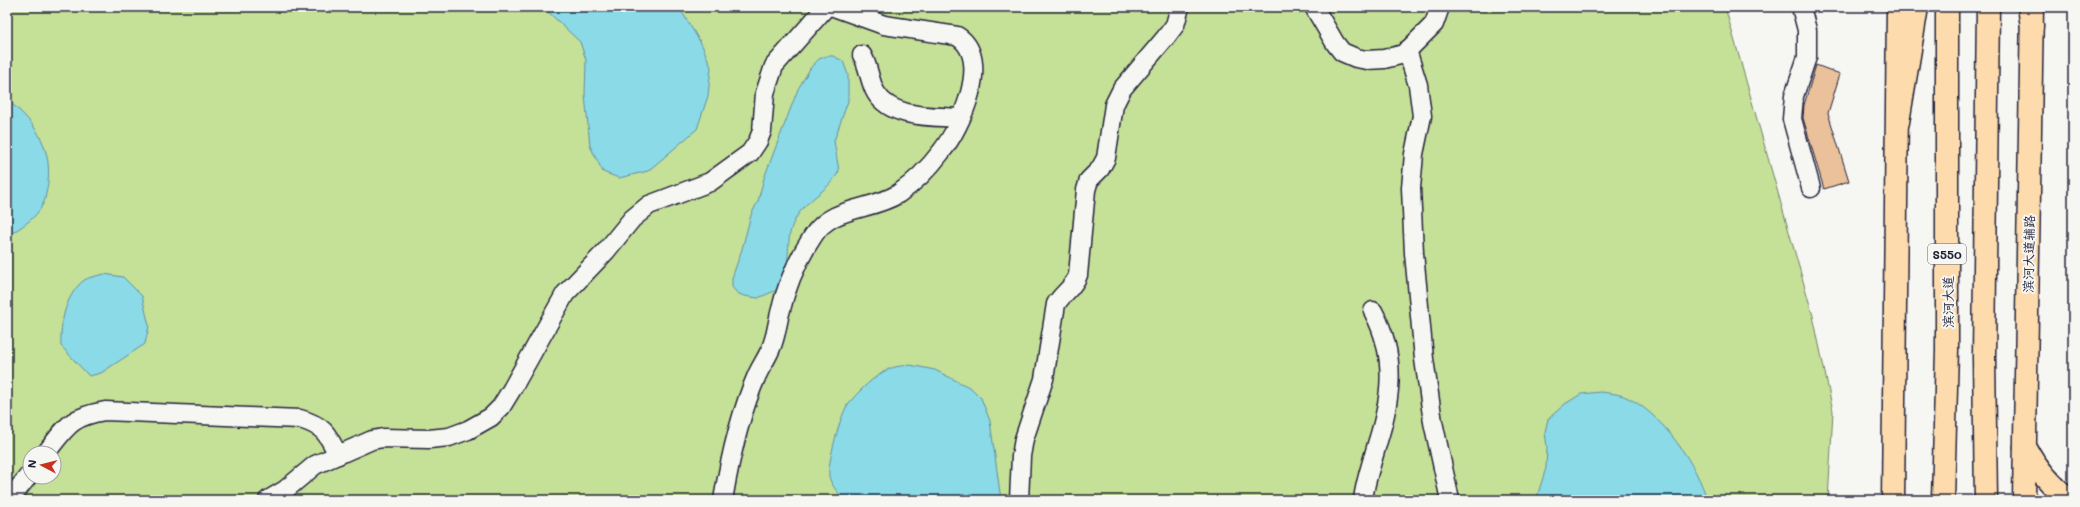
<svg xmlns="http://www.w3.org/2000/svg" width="2080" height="507" font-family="Mali,'LXGW WenKai TC',sans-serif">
<rect width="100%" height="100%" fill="#f6f6f2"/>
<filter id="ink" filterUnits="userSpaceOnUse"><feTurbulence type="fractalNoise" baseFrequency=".025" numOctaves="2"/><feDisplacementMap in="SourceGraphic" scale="8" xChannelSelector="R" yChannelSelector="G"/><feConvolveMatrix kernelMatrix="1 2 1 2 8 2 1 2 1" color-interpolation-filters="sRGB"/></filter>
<g filter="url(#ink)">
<!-- green -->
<path fill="#c5e097" stroke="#748169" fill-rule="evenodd" d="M7,7h1718l88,309 20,95 -5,89h-1821zM30,453h24v24h-24z"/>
<!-- water -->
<g fill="#8bdae7" stroke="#6190a2">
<polygon points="543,7 679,7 702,45 711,67 708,96 697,129 648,171 619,178 603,172 590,146 585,95 586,60 580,42"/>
<path d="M827,56h6l10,5 5,14v26l-14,40 5,30c-9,19 -31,27 -42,45 -12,20 -6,32 -11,51 -1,8 -6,15 -9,23l-19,8 -14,-2 -7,-3 -5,-6v-9l10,-29 9,-34 7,-14 6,-23 34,-89 13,-22 8,-8z"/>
<path d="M7,100c30,23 47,50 40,89 -1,5 -2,11 -4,15 -7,15 -23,24 -36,32z"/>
<path d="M104,274l19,3 19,19 7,30 -4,18 -44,29 -12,3 -28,-30c-1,-22 4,-50 22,-65 5,-4 14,-5 21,-7z"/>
<path d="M910,365l25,5 36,18 10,10 9,23 11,79h-153c-8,-4 -17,-14 -19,-24 -2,-11 12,-65 20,-73 9,-11 27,-29 40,-34 6,-3 14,-3 21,-4z"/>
<path d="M1600,392c10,1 22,2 30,7 32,16 68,67 77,101h-171l10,-32 1,-21 -2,-15 3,-13 17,-15 16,-10z"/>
</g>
<!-- building -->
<polygon fill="#eac19a" stroke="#22223b" points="1816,65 1840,74 1828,113 1849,181 1824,189 1803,118 1804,105"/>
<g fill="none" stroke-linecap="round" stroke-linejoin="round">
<defs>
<g id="minor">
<polyline points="1314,7 1335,43 1342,52 1356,58 1367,60 1384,59 1404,54 1434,24 1440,7"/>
<polyline points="1801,7 1807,30 1807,57 1794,96 1792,119 1811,188"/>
<polyline points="1407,50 1418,85 1422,116 1414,154 1411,188 1414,253 1424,359 1433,422 1450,500"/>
<path d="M862,55c7,11 7,26 14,38 16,26 57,23 84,25"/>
<path d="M46,453c21,-27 24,-36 59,-42l195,8c24,7 27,14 38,36"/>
<polyline points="9,500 30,474"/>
<polyline points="268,500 285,490 315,465 372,440 383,438 429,439 449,437 468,430 491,417 501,407 512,389 565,294 606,251 632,219 649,205 710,182 750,153 758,141 762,131 765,93 774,66 826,7"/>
<path d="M723,500c7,-42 17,-86 34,-125 4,-9 10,-17 14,-27 5,-11 6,-23 9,-35 6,-26 18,-54 33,-77 18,-30 58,-25 85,-42 16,-11 31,-26 43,-42 20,-25 52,-94 16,-116l-73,-11 -50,-18"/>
<path d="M1019,500l2,-44 3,-17 20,-60 12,-75c7,-11 18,-17 22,-29l8,-85 3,-10 11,-11 6,-11 8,-53 8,-16 44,-52 9,-12 5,-18"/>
<path d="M1363,500c2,-19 9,-37 14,-56 15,-47 20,-88 -4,-133"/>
</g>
<g id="major">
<path d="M2025,447c12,22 25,38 45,53"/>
<polyline points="1893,500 1898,7"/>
<polyline points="2024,500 2032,7"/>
</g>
<g id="highway">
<polyline points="2029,7 2032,26"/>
<polyline points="1898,122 1917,7"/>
<polyline points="1943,500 1947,350 1947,7"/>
<polyline points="1986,500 1984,358 1988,7"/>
</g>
</defs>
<!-- minor casing -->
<use href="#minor" stroke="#22223b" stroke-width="21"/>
<!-- major casing -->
<use href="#major" stroke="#22223b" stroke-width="25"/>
<!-- highway casing -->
<use href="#highway" stroke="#22223b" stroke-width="25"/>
<!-- minor -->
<use href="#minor" stroke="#f6f6f2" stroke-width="18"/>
<!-- major -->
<use href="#major" stroke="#fedbac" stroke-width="22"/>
<!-- highway -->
<use href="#highway" stroke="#fedbac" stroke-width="22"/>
</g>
</g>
<g text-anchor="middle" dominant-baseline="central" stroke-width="4" stroke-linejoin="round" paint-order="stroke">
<!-- shield labels -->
<rect fill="#f6f6f2" stroke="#626272" stroke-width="1" x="1928" y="244" width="38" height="20" rx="3"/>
<g font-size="12" font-weight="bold" fill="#22223b">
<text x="1947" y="254">S550</text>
</g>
<!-- street labels -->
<g font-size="13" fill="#22223b" stroke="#f6f6f2">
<text transform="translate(2028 254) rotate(-89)">滨河大道辅路</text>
<text transform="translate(1947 302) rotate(-90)">滨河大道</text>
</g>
</g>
<!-- margin -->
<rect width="2080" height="507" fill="none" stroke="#f6f6f2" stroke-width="24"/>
<rect x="12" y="12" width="2056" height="483" fill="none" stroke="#22223b" stroke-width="1.5" filter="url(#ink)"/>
<!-- north arrow -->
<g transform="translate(42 465) rotate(277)"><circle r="19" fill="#f6f6f2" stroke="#a1a1a9"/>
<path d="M0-3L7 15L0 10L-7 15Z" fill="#c8321e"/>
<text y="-6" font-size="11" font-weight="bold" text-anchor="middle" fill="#22223b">N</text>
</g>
</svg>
